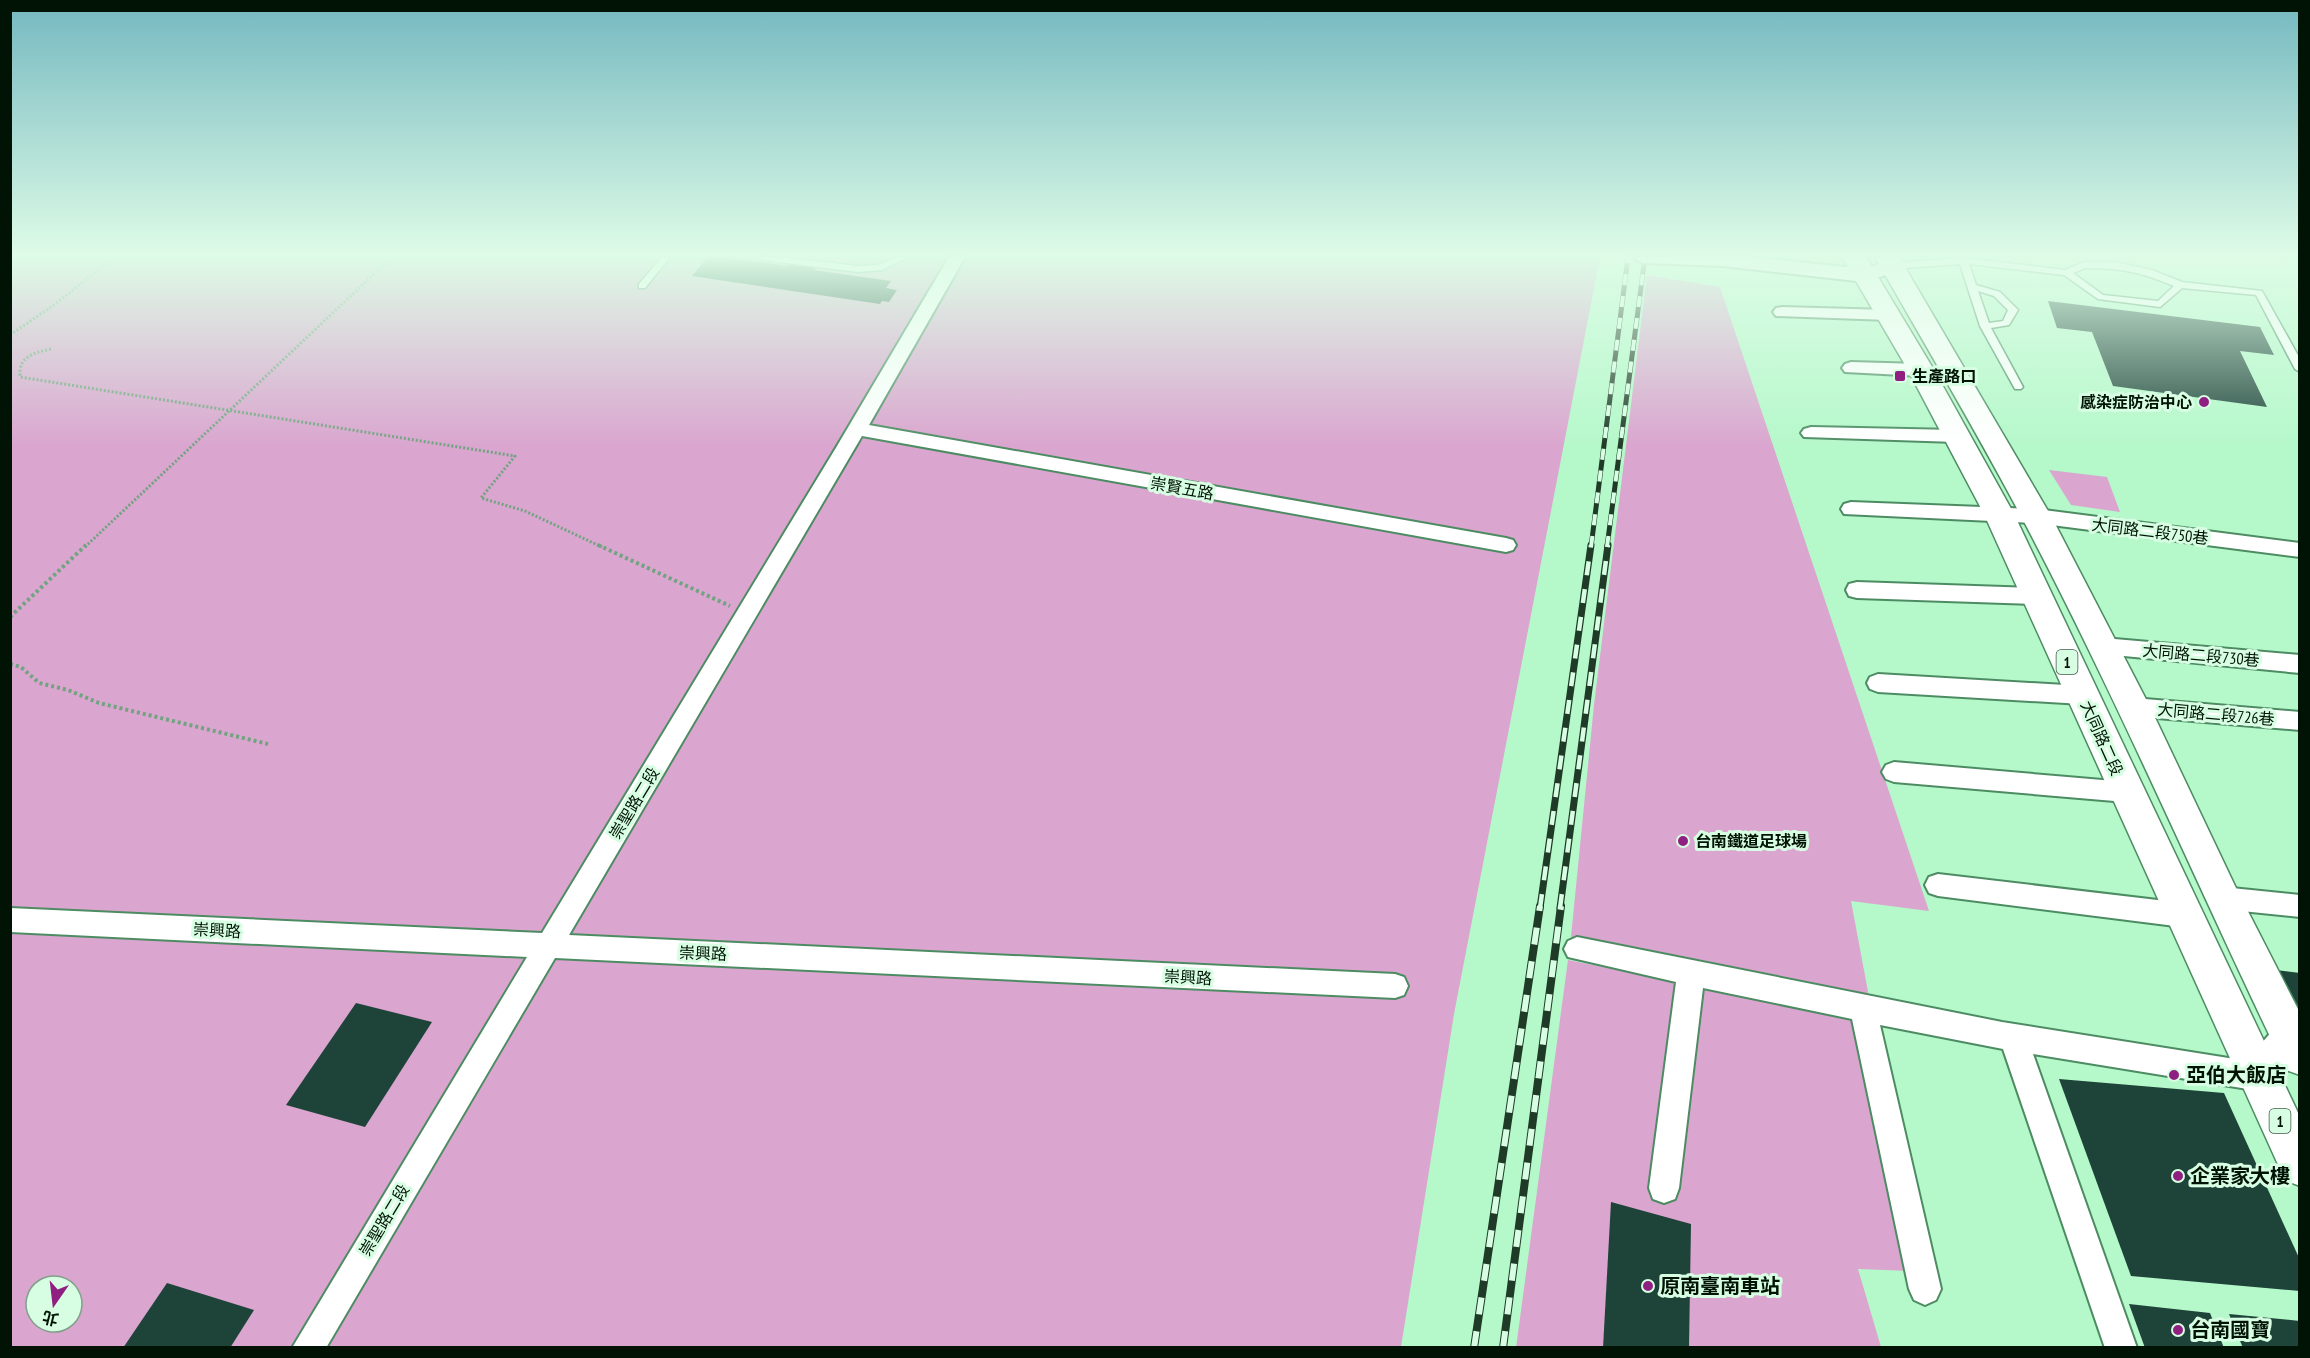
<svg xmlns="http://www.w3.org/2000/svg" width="2310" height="1358" font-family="'PT Sans Narrow','Noto Sans TC',sans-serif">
<rect width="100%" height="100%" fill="#b5f8ca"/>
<!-- green -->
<g fill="#daa5cf" fill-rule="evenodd">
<path d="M10,257h1590l-146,757 -53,333h-1390zM36,1286h36v36h-36z"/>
<polygon points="1647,275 1720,287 1929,911 1851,901 1869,997 1788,984 1571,937 1594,705"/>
<polygon points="2049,470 2107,477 2120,512 2071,505"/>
<polygon points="1568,960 1855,1017 1911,1271 1858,1269 1881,1347 1516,1348"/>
</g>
<!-- building -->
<g fill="#1e443a">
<polygon points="708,257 726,257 787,266 790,262 816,266 814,270 891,281 886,288 897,290 889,302 882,301 880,304 692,276"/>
<polygon points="2048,301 2260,327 2274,355 2240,351 2267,407 2113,386 2092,332 2057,328"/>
<polygon points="2268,969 2300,973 2300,1026"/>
<polygon points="356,1003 432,1022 365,1127 286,1105"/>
<polygon points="2059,1079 2224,1093 2300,1260 2300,1291 2131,1276"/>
<polygon points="1611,1202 1691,1224 1689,1348 1603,1348"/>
<polygon points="167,1283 254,1310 230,1348 123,1348"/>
<polygon points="2129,1304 2210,1313 2224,1348 2145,1348"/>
<polygon points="2229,1314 2300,1321 2300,1348 2243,1348"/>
</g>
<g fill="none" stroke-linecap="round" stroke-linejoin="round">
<defs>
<g id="service">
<polygon points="662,257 670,257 645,288 639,288 639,284"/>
<polygon points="758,257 780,257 858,266 877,265 897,257 908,257 882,270 858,272 762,260"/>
<path d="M1963,258l102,12 19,-8h31l37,8 30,12 80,9 38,68v13l-5,-3 -39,-74 -74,-7 -22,19 -62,-8 -34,-24 -95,-11 7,21 24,7 18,18 -9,15 -18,3 32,59 -2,2h-6l-35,-63 -20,-62 -68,5 -4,-3 4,-3zM2085,268c36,0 56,4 89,18l-16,15 -55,-6 -30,-22zM1978,291l16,5 14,14 -5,11 -14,2z"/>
</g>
<g id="minor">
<polygon points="949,257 965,257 869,425 1506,538 1513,540 1516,545 1513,550 1506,552 862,436 569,935 1395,974 1404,977 1408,986 1404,995 1395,998 555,958 326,1348 292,1348 527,957 10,932 10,908 542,933 837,446"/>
<polygon points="1782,307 1889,310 1895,311 1898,315 1895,319 1889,320 1776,316 1773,312 1776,308"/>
<polygon points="1851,362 1921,364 1927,366 1930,370 1927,374 1921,376 1845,372 1842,368 1845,364"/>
<polygon points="1811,427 1956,430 1963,432 1966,436 1963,440 1956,442 1804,437 1801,433 1804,429"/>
<polygon points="1851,502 2036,509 2300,543 2300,557 2036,523 1844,514 1841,509 1844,504"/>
<polygon points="1857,582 2037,588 2045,590 2048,596 2045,602 2037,604 1857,598 1849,596 1846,590 1849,584"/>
<polygon points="2103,638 2300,655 2300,673 2103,654 2095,652 2092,646 2095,640"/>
<polygon points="1878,674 2082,686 2090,689 2093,695 2090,701 2082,704 1878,692 1870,689 1867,683 1870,677"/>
<polygon points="2133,698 2300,712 2300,730 2133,716 2125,713 2122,707 2125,701"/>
<polygon points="1894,762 2126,782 2135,785 2138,792 2135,799 2126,802 1894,782 1886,779 1882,772 1886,765"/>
<polygon points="1938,874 2183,903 2192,907 2196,915 2192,923 2183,927 1938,896 1929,893 1925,885 1929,877"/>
<polygon points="2222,887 2300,895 2300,917 2222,909 2213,906 2209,898 2213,890"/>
<polygon points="1577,937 2002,1022 2260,1063 2270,1067 2274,1077 2270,1087 2260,1091 2033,1054 2137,1348 2105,1348 2003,1049 1880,1025 1941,1289 1936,1300 1925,1305 1914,1300 1909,1289 1852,1019 1703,988 1679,1188 1675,1199 1664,1203 1653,1199 1649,1188 1676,982 1568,957 1564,949 1568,941"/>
</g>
<g id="tertiary">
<polygon points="1635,257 1749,257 1864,269 1892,260 1899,262 1903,266 1899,270 1866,282 1722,266 1645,263 1638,261"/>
<path d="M2290,1019l10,2v34l-27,34 -13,5 -13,-5 -5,-12c9,-21 27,-49 48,-58z"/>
</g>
<g id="primary">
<polygon points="1842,257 1866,257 1934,370 2014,514 2300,1117 2300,1186 2285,1180 1984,514 1908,370"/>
<path d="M1875,257h24l152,259 99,191 85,179 65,127v62l-14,-5c-89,-184 -169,-373 -265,-554 -46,-87 -97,-173 -146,-259z"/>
</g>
</defs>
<!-- service casing -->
<use href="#service" stroke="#4d8c63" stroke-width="3"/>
<!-- minor casing -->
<use href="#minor" stroke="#4d8c63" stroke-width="4"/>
<!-- tertiary casing -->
<use href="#tertiary" stroke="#4d8c63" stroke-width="4"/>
<!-- primary casing -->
<use href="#primary" stroke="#4d8c63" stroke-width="3"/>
<!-- path-far1 -->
<g stroke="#72a381" stroke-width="3" stroke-dasharray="2 2" stroke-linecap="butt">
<polyline points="10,335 54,305 114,257"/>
<path d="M51,349c-17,4 -33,7 -31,28l495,79 -34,42 44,13 77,36"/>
<polyline points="85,547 392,257"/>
</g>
<!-- path -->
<g stroke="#72a381" stroke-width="4" stroke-dasharray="3 3" stroke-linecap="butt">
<polyline points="598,545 730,606"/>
<polyline points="10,617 86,545"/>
<polyline points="10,664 21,667 39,683 68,690 99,703 268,744"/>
</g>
<!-- service -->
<use href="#service" fill="#fff" fill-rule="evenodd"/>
<!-- minor -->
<use href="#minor" fill="#fff" fill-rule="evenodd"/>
<!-- tertiary -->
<use href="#tertiary" fill="#fff" fill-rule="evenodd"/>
<!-- primary -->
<use href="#primary" fill="#fff" fill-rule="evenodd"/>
<defs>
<g id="rail-far2">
<polyline points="1591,547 1628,257"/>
<polyline points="1607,547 1645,257"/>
</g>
<g id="rail-far1">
<polyline points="1540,908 1591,545"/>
<polyline points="1560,908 1608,545"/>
</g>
<g id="rail">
<polyline points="1474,1348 1540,906"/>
<polyline points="1503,1348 1561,906"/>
</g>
</defs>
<!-- rail-far2 casing -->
<use href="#rail-far2" stroke="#1f3a27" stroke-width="5"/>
<!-- rail-far1 casing -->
<use href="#rail-far1" stroke="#1f3a27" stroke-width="7"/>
<!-- rail casing -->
<use href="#rail" stroke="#1f3a27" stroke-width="8"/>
<!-- rail-far2 -->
<use href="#rail-far2" stroke="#d7fee2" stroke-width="4" stroke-dasharray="11" stroke-linecap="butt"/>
<!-- rail-far1 -->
<use href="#rail-far1" stroke="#d7fee2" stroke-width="4.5" stroke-dasharray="14" stroke-linecap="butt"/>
<!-- rail -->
<use href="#rail" stroke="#d7fee2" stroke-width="6" stroke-dasharray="17" stroke-linecap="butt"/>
</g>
<!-- sky -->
<linearGradient id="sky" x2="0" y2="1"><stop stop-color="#74b8c0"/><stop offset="0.57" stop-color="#defce7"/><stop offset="1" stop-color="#defce7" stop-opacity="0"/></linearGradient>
<rect width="2310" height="447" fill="url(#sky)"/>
<!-- markers -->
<g fill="#8f1f81" stroke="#d7fee2" stroke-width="2">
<rect x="1894" y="370" width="12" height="12" rx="3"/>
<circle cx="2204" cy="402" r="6"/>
<circle cx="1683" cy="841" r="6"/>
<circle cx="2174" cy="1075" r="6"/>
<circle cx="2178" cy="1176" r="6"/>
<circle cx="1648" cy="1286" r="6"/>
<circle cx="2178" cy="1330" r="6"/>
</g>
<g text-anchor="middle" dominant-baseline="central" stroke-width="6" stroke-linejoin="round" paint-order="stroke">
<!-- shield labels -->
<g fill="#d7fee2" stroke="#405a47" stroke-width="1.5">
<rect x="2056.5" y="650" width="21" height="24" rx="4.5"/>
<rect x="2269.5" y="1109" width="21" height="24" rx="4.5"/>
</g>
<g font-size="15" font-weight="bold" fill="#001305">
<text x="2067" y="662">1</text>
<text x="2280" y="1121">1</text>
</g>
<!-- poi labels -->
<g font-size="16" font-weight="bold" fill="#001305" stroke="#d7fee2" text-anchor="start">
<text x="1912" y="376">生產路口</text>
<text x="2192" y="402" text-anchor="end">感染症防治中心</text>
<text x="1695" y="841">台南鐵道足球場</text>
</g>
<!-- street labels -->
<g font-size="16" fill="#001305" stroke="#d7fee2">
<text transform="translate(1182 488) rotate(10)">崇賢五路</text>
<text transform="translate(2150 531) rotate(7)">大同路二段750巷</text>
<text transform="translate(2201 655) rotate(5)">大同路二段730巷</text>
<text transform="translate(2216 714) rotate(5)">大同路二段726巷</text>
<text transform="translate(2102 738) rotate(66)">大同路二段</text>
<text transform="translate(634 803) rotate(-59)">崇聖路二段</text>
<text transform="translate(217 930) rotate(3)">崇興路</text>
<text transform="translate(703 953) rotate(2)">崇興路</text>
<text transform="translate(1188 977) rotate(3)">崇興路</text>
<text transform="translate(384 1220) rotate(-59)">崇聖路二段</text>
</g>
<!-- near-poi labels -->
<g font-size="20" font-weight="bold" fill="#001305" stroke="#d7fee2" text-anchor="start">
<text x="2186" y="1075">亞伯大飯店</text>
<text x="2190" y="1176">企業家大樓</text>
<text x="1660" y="1286">原南臺南車站</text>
<text x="2190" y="1330">台南國寶</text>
</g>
</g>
<!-- border -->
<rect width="2310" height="1358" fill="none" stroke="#001305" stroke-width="24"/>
<!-- north arrow -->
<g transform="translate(54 1304) rotate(194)"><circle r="28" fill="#d7fee2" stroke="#81a08a" stroke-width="1.5"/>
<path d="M0-4.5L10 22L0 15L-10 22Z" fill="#8f1f81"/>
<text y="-9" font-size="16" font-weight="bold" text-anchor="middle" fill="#001305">北</text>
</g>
</svg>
